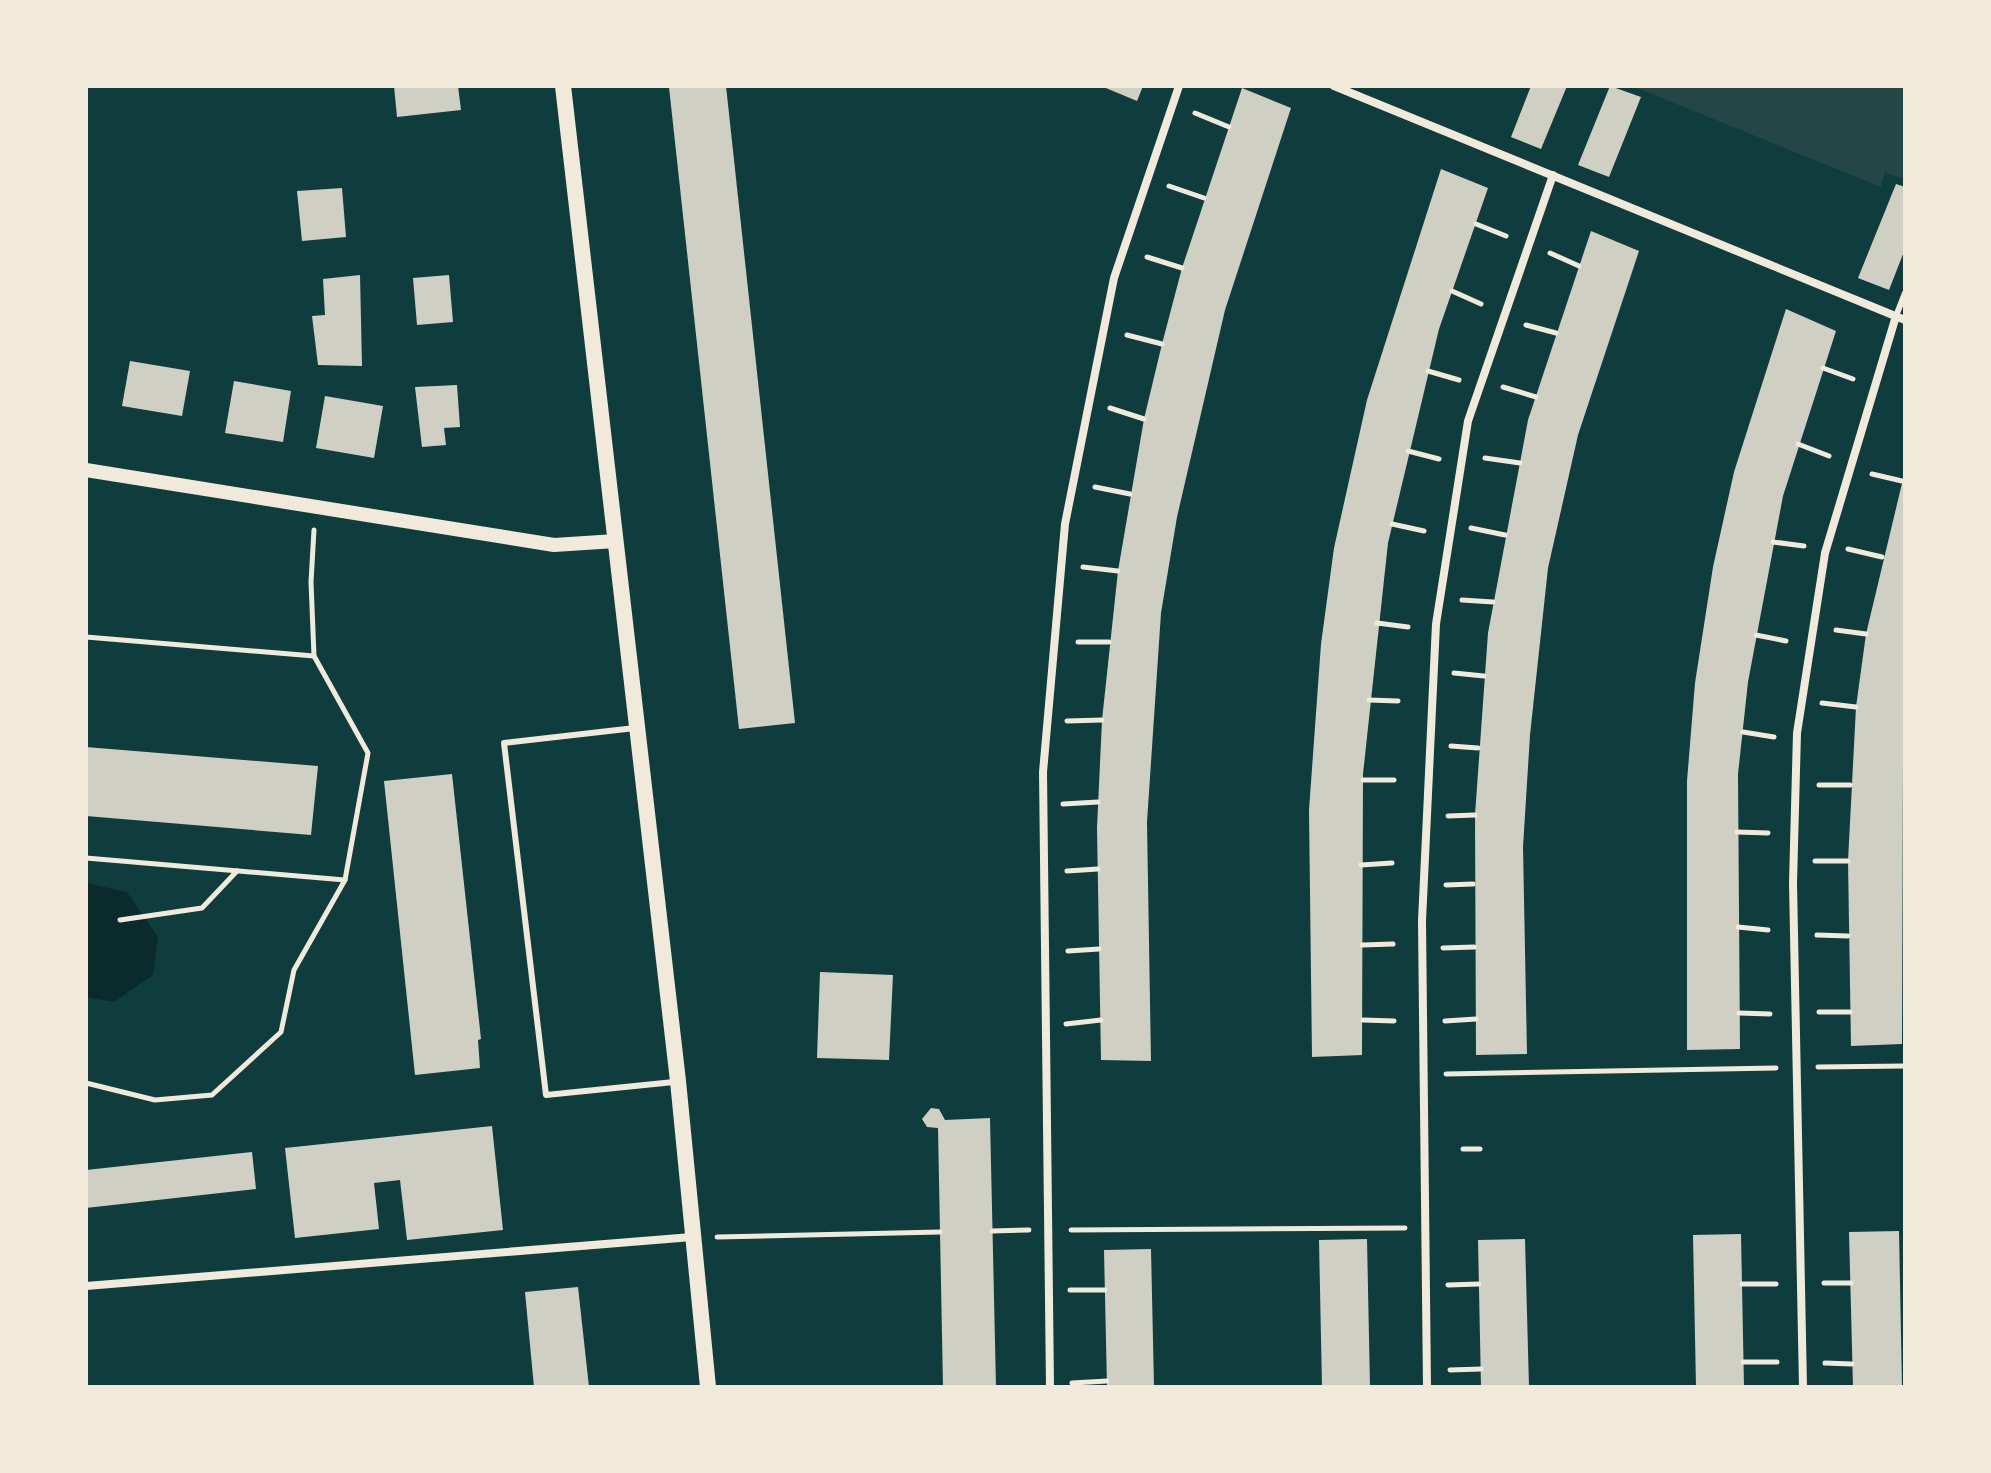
<svg xmlns="http://www.w3.org/2000/svg" width="1991" height="1473" font-family="Inter,sans-serif">
<rect width="100%" height="100%" fill="#0f3d3e"/>
<!-- green -->
<polygon fill="#244646" points="1632,86 1905,86 1905,180 1885,172 1881,187"/>
<!-- water -->
<polygon fill="#0a2a2b" points="86,883 127,892 158,937 153,975 114,1002 86,997"/>
<!-- building -->
<g fill="#cfcfc3">
<polygon points="394,86 458,86 461,110 397,117"/>
<polygon points="726,86 795,723 739,729 669,87"/>
<polygon points="1101,86 1143,86 1137,101"/>
<polygon points="1531,86 1567,86 1541,149 1511,137"/>
<polygon points="1610,86 1641,97 1609,177 1578,165"/>
<polygon points="1242,88 1291,108 1225,310 1177,517 1161,613 1147,822 1151,1061 1101,1060 1097,828 1102,720 1118,571 1144,419 1162,344 1182,268"/>
<polygon points="1441,169 1488,188 1439,329 1388,543 1363,774 1362,1055 1312,1057 1309,810 1321,644 1334,548 1367,400"/>
<polygon points="1896,184 1905,187 1905,249 1889,290 1858,278"/>
<polygon points="342,188 346,237 302,241 297,191"/>
<polygon points="1591,231 1639,251 1578,435 1548,568 1530,735 1523,847 1527,1054 1476,1055 1475,815 1488,633 1528,420"/>
<polygon points="360,275 362,366 318,365 312,316 325,315 323,279"/>
<polygon points="449,275 453,322 417,325 413,278"/>
<polygon points="1786,309 1836,331 1783,496 1748,682 1738,774 1740,1049 1687,1050 1687,781 1695,683 1713,567 1734,472"/>
<polygon points="130,361 190,371 182,416 122,406"/>
<polygon points="234,381 291,391 283,442 225,433"/>
<polygon points="457,385 460,427 444,428 446,445 422,447 415,387"/>
<polygon points="325,396 383,406 374,458 316,448"/>
<polygon points="1904,475 1902,1044 1851,1046 1848,861 1856,707 1866,634"/>
<polygon points="86,747 318,766 311,835 86,816"/>
<polygon points="452,774 481,1039 478,1040 480,1068 415,1075 384,781"/>
<polygon points="820,972 893,975 889,1060 817,1058"/>
<polygon points="931,1108 939,1109 945,1120 990,1118 996,1387 943,1387 938,1128 927,1127 922,1119"/>
<polygon points="492,1126 503,1230 407,1240 400,1180 374,1183 379,1229 295,1238 285,1148"/>
<polygon points="252,1152 256,1189 86,1208 86,1170"/>
<polygon points="1899,1231 1902,1387 1853,1387 1849,1232"/>
<polygon points="1741,1234 1744,1387 1696,1387 1693,1235"/>
<polygon points="1367,1239 1370,1387 1322,1387 1319,1240"/>
<polygon points="1525,1239 1529,1387 1481,1387 1478,1240"/>
<polygon points="1151,1249 1154,1387 1107,1387 1104,1250"/>
<polygon points="578,1287 589,1387 534,1387 525,1292"/>
</g>
<g fill="none" stroke-linecap="round" stroke-linejoin="round">
<!-- path -->
<g stroke="#f1e9da" stroke-width="5">
<polyline points="1195,113 1229,127"/>
<polyline points="1169,186 1204,198"/>
<polyline points="1476,224 1506,236"/>
<polyline points="1550,253 1579,266"/>
<polyline points="1147,257 1182,268"/>
<polyline points="1452,291 1481,304"/>
<polyline points="1526,325 1556,333"/>
<polyline points="1127,335 1162,344"/>
<polyline points="1823,368 1853,379"/>
<polyline points="1428,371 1459,380"/>
<polyline points="1503,387 1536,397"/>
<polyline points="1110,408 1144,419"/>
<polyline points="1798,444 1829,456"/>
<polyline points="1408,451 1439,459"/>
<polyline points="1485,458 1520,463"/>
<polyline points="1872,474 1902,481"/>
<polyline points="1095,487 1130,494"/>
<polyline points="1392,524 1424,531"/>
<polyline points="1471,528 1505,535"/>
<polyline points="1773,542 1804,546"/>
<polyline points="1848,549 1882,557"/>
<polyline points="1083,567 1118,571"/>
<polyline points="1462,600 1493,602"/>
<polyline points="1377,623 1408,627"/>
<polyline points="1836,630 1866,634"/>
<polyline points="1756,635 1786,641"/>
<polyline points="86,637 314,656"/>
<polyline points="1078,642 1109,642"/>
<polyline points="1454,673 1484,676"/>
<polyline points="1369,700 1398,701"/>
<polyline points="1822,703 1856,707"/>
<polyline points="1067,721 1102,720"/>
<polyline points="1743,732 1774,737"/>
<polyline points="1451,746 1478,748"/>
<polyline points="1363,780 1394,780"/>
<polyline points="1819,785 1850,785"/>
<polyline points="1063,804 1098,802"/>
<polyline points="1448,816 1475,815"/>
<polyline points="1737,832 1768,833"/>
<polyline points="86,858 345,880 368,753 314,656 311,582 314,530"/>
<polyline points="1815,861 1848,861"/>
<polyline points="1361,865 1392,863"/>
<polyline points="1067,871 1098,869"/>
<polyline points="1446,885 1473,884"/>
<polyline points="120,920 202,908 237,871"/>
<polyline points="1738,927 1768,930"/>
<polyline points="1817,935 1848,936"/>
<polyline points="1362,945 1393,944"/>
<polyline points="1443,948 1474,947"/>
<polyline points="1068,951 1099,949"/>
<polyline points="1819,1012 1850,1012"/>
<polyline points="1739,1013 1770,1014"/>
<polyline points="1363,1020 1394,1021"/>
<polyline points="1445,1021 1476,1019"/>
<polyline points="1066,1024 1101,1020"/>
<polyline points="1818,1067 1905,1066"/>
<polyline points="1446,1074 1776,1068"/>
<polyline points="86,1083 155,1100 212,1095 281,1032 294,970 345,880"/>
<polyline points="1463,1149 1480,1149"/>
<polyline points="1071,1230 1405,1228"/>
<polyline points="992,1231 1029,1230"/>
<polyline points="717,1237 940,1232"/>
<polyline points="1824,1283 1851,1283"/>
<polyline points="1742,1284 1776,1284"/>
<polyline points="1448,1285 1479,1284"/>
<polyline points="1070,1290 1105,1290"/>
<polyline points="1743,1362 1777,1362"/>
<polyline points="1825,1363 1852,1364"/>
<polyline points="1450,1370 1481,1369"/>
<polyline points="1072,1383 1107,1381"/>
</g>
<!-- service -->
<g stroke="#f1e9da" stroke-width="6">
<polyline points="1896,316 1905,293"/>
<polyline points="635,728 504,743 546,1095 674,1082"/>
</g>
<!-- minor -->
<g stroke="#f1e9da" stroke-width="8">
<polyline points="1334,86 1905,320"/>
<polyline points="86,1286 692,1237"/>
<polyline points="1050,1387 1043,772 1065,524 1114,278 1179,86"/>
<polyline points="1427,1387 1422,921 1436,624 1468,421 1553,175"/>
<polyline points="1803,1387 1793,883 1797,733 1825,553 1896,316"/>
</g>
<!-- tertiary -->
<polyline stroke="#f1e9da" stroke-width="14" points="86,470 554,545 616,541"/>
<!-- secondary -->
<polyline stroke="#f1e9da" stroke-width="16" points="563,86 678,1081 708,1387"/>
</g>
<!-- border -->
<rect width="1991" height="1473" fill="none" stroke="#f1e9da" stroke-width="176"/>
</svg>
